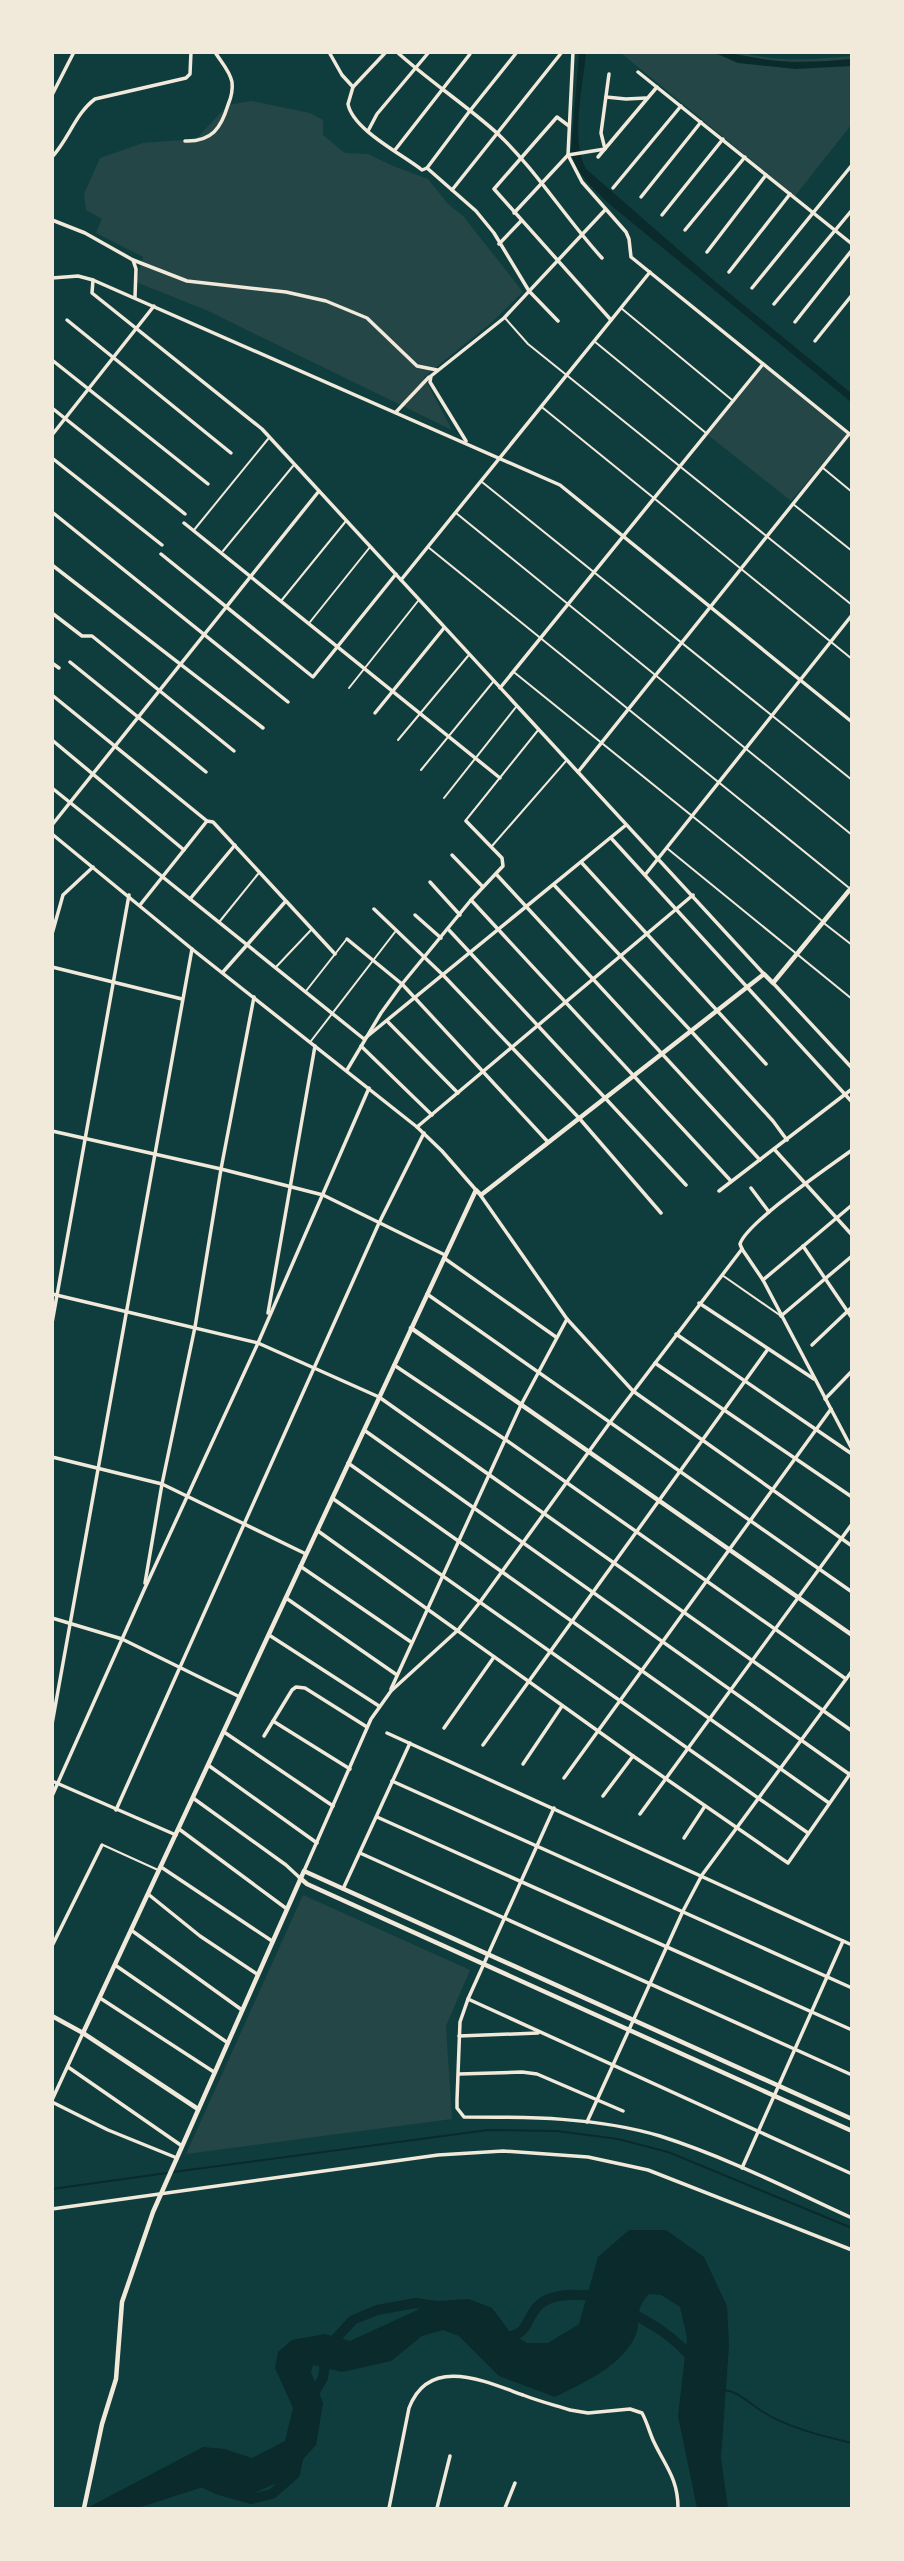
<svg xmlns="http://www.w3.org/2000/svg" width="904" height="2561" font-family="Lora,serif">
<rect width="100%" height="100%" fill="#0f3d3e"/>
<!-- green -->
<g fill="#244646">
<path d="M738,52c42,10 71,8 113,4v69l-56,71 -174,-143z"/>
<polygon points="251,101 310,113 323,120 323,135 345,153 368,154 393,166 428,179 448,204 463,216 523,292 492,322 424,377 452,430 206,310 136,282 143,257 96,233 102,219 86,210 84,194 100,158 143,143 196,139 228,105"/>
<polygon points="764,365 848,433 791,501 708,435"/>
<polygon points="303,1895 470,1970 446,2026 452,2119 186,2154"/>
</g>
<!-- water -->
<g fill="#0a2a2b">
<path d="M579,53h7c-3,34 -16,86 0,116l132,115 133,109v9l-238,-195c-16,-15 -37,-32 -42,-55z"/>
<path d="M715,53c22,-1 43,7 65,8 24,2 48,0 71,-2v7l-55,3 -58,-6z"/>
<path d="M629,2230h37l38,27 23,49 2,39 -8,113 7,50h-31l-19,-92 9,-78 -7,-31 -19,-12 -12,-1c-17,18 -6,29 -15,45 -17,30 -50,43 -79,58l-56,-21 -40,-40 -16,-6 -21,6 -31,25 -49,11 -29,-7 -2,7 12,31 -7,42 -32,35 -39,17 -33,-13 -74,24h-51l116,-61 22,2 27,9 33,-17 8,-33 -18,-40 3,-16 14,-12 33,-6 25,7 87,-40 32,-2 23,9 18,24 17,11h21l31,-19 19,-67z"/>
</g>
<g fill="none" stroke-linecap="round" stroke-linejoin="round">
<!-- stream -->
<g stroke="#0a2a2b" stroke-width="2">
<polyline points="173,2172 488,2130 557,2131 618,2139 668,2152 852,2228"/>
<polyline points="52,2189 167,2173"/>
<path d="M725,2390c15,2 25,14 38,22 26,16 59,24 89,31"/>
</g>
<!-- river -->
<g stroke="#0a2a2b" stroke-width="10">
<path d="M626,2310c28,15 48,26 68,51"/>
<path d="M502,2338c28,-4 21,-14 35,-31 14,-16 44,-13 63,-10"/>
<polyline points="310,2400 323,2378 327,2348 353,2320 377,2310 416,2303 443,2307"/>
<polyline points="197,2480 219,2490 251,2499 272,2494 295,2474 299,2453"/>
</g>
<!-- service -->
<g stroke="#f1e9da" stroke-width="2">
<polyline points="621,308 732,400"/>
<polyline points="505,318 528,344 852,605"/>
<polyline points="594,341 706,433"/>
<polyline points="543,408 852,659"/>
<polyline points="823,468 852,492"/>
<polyline points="482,482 852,780"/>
<polyline points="793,504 852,551"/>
<polyline points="456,513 852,835"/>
<polyline points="194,530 268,439"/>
<polyline points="428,547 848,887"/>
<polyline points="223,551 293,466"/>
<polyline points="281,601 346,521"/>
<polyline points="310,622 370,547"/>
<polyline points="515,673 821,920"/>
<polyline points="349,688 418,601"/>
<polyline points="398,740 468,656"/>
<polyline points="421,770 493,682"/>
<polyline points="444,798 516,707"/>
<polyline points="466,820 539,729"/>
<polyline points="492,846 566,761"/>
<polyline points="668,849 852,999"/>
<polyline points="220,921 258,874"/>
<polyline points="825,924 852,945"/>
<polyline points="276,967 311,930"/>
<polyline points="306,991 346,940"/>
<polyline points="311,1041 395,932"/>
<polyline points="722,1275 781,1316"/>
<polyline points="103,1845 158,1870"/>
</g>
<!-- minor -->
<g stroke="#f1e9da" stroke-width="3.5">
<polyline points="228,52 247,52"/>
<path d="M329,52l13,23 11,12 -5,17c5,26 54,50 74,66l5,-2 49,43 18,22 35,58 29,30"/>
<path d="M397,52c32,29 69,53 101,82 39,37 68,85 104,124"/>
<polyline points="573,52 568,155 582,182 626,232 629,239 631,257 852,436"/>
<polyline points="638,72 852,244"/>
<polyline points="353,87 386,52"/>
<polyline points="52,95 74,52"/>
<polyline points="606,97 626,99 646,98"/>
<polyline points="569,126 557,117 494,189 611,320"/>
<polyline points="368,131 377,114 429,52"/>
<path d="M185,141c27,1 36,-13 43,-36 3,-7 5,-15 4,-23 -2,-11 -11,-20 -17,-30"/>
<polyline points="395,150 470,54"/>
<path d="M52,157c17,-18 23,-43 43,-58l91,-21 4,-4 1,-22"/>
<polyline points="598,157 657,87"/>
<polyline points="427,168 469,112 517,52"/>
<polyline points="613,188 681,106"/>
<polyline points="452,190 562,52"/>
<polyline points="641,197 701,122"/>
<polyline points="514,213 568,155 605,149 601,133 609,74"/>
<polyline points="662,215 723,139"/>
<polyline points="52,220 85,233 133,260 136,269 135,297"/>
<polyline points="685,230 745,157"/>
<polyline points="499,244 521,221"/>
<polyline points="707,252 766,175"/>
<polyline points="133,260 187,281 286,292 326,301 367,318 417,366 437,370"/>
<polyline points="729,272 790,194"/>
<polyline points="52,278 78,276 93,280 560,485 852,722"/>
<polyline points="93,280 92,293 262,429 764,974"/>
<polyline points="752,288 852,165"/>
<polyline points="774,304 852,210"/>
<polyline points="67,320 231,453"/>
<polyline points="795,322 852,250"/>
<polyline points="815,341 852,295"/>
<polyline points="52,360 208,484"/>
<polyline points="52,408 185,514"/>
<polyline points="396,412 429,377"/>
<polyline points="52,435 154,306"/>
<polyline points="466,441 430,382 431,376 504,318 605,210"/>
<polyline points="52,458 162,545"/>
<polyline points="52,512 288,702"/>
<polyline points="184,523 500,778"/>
<polyline points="161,554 313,677 396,574"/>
<polyline points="52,565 263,728"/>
<polyline points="401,580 650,272"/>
<polyline points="52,613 82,636 92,636 234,751"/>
<polyline points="70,662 206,772"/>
<polyline points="52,663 59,668"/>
<polyline points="500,688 763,364"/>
<polyline points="52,695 207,821 213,822 335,954"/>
<polyline points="375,713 444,628"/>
<polyline points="52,740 184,850"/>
<polyline points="578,772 849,434"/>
<polyline points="52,788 364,1039 626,825"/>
<polyline points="52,825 319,491"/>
<polyline points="52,834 192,949 417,1127 442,1151 476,1190"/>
<polyline points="611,838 852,1102"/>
<polyline points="452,855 483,887"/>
<polyline points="581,862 766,1064"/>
<polyline points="497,875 760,1160"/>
<polyline points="645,875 852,615"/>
<polyline points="430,882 460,915"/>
<polyline points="554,885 691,1031 773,1121 787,1140"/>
<polyline points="190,899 235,845"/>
<polyline points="471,900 731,1181"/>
<polyline points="140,905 207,821"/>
<polyline points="374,909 443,975 579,1118 661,1213"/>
<polyline points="415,915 441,938"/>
<polyline points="448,929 686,1185"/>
<polyline points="52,934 63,895 93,867"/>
<polyline points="347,939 402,984 548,1142"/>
<polyline points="52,967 182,999"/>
<polyline points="223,972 285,902"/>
<polyline points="773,983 852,1068"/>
<polyline points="387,1021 458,1093"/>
<polyline points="361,1046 432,1115"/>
<polyline points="347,1070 381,1013 402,984 471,900 503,866 502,858 466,821"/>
<polyline points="417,1127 693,895"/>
<polyline points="52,1131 221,1169 323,1195 445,1255"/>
<polyline points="774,1149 852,1235"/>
<polyline points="751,1188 769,1212"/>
<polyline points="719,1191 852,1089"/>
<polyline points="481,1196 567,1319 633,1391 852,1546"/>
<polyline points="803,1246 852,1318"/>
<polyline points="742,1249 763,1280 852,1449"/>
<path d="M742,1249l-2,-5c7,-22 89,-77 112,-94"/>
<polyline points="444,1258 556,1337"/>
<polyline points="763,1280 852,1205"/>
<polyline points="52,1294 258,1343 379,1397 852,1731"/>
<polyline points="427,1294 852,1592"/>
<polyline points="699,1303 814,1379"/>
<polyline points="268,1313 315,1046"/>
<polyline points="781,1316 852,1256"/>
<polyline points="52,1323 129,895"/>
<polyline points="676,1334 852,1454"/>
<polyline points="812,1345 852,1307"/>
<polyline points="655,1363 852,1497"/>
<polyline points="394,1365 506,1440 846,1679"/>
<polyline points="825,1399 852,1371"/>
<polyline points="364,1430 849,1774"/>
<polyline points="52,1457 162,1484 306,1554"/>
<polyline points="348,1463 829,1803"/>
<polyline points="332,1498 808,1833"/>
<polyline points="318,1531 633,1756 788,1863 852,1771"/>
<polyline points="300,1566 411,1642"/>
<polyline points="145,1583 162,1484 195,1327 221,1169 254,997"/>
<polyline points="286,1598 397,1675"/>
<polyline points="52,1618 122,1639 240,1697"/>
<polyline points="269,1635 379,1706"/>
<polyline points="391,1689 521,1405 567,1319"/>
<polyline points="273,1721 350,1769"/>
<polyline points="52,1724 192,949"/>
<polyline points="444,1728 494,1657"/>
<polyline points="224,1732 333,1806"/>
<polyline points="387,1733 852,1945"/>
<polyline points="264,1736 292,1690 296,1687 305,1688 367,1727"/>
<polyline points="483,1745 768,1349"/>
<polyline points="523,1764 562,1706"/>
<polyline points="208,1765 317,1843"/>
<polyline points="564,1778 831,1409"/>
<polyline points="52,1781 176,1835"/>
<polyline points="392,1781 852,1988"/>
<polyline points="52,1796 144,1590 258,1343 369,1088"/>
<polyline points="603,1796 633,1756"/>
<polyline points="193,1798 286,1865 300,1878"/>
<path d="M554,1808l-86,191 -8,23 -3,78v8l7,9c65,0 132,0 196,19 66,21 129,53 192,82"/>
<polyline points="116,1810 379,1223 424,1133"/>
<polyline points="640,1814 852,1524"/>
<polyline points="377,1817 852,2030"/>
<polyline points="179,1829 287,1909"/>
<polyline points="684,1838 705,1806"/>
<polyline points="360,1853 852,2075"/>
<polyline points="161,1867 272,1941"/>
<polyline points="304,1871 371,1719 391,1691 458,1630 480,1602 611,1421 742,1249"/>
<polyline points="343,1889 410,1743"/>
<polyline points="148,1894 200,1936 257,1974"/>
<polyline points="131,1930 242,2010"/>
<polyline points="52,1946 102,1845"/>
<polyline points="115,1965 228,2043"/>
<polyline points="100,1998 214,2072"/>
<polyline points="468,1999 852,2174"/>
<polyline points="459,2036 538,2033"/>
<polyline points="68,2067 182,2146"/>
<polyline points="459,2074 522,2072 537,2074 623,2111"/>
<polyline points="52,2100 83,2033"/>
<polyline points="52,2102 108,2130 177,2158"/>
<polyline points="587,2122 683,1911 702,1875 852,1671"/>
<polyline points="742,2168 843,1941"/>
<polyline points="52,2209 438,2155 503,2151 588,2157 648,2170 852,2250"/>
<path d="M389,2508l20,-100c20,-53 75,-27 114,-13 15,6 31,10 47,15l18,3 42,-4 12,4c5,9 7,18 11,27 12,26 25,38 25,68"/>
<polyline points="437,2508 450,2456"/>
<polyline points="505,2508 515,2483"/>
</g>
<!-- tertiary -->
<g stroke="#f1e9da" stroke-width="4.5">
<polyline points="411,1328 852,1635"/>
<polyline points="300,1878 307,1884 852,2131"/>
<polyline points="52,2016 83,2033 198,2109"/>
<polyline points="83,2033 476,1190 481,1195 764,974 773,983 852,887"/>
<polyline points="84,2508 102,2424 116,2379 122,2302 153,2212 304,1871 852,2119"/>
</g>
</g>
<!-- border -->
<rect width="904" height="2561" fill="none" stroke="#f1e9da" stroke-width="108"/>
</svg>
